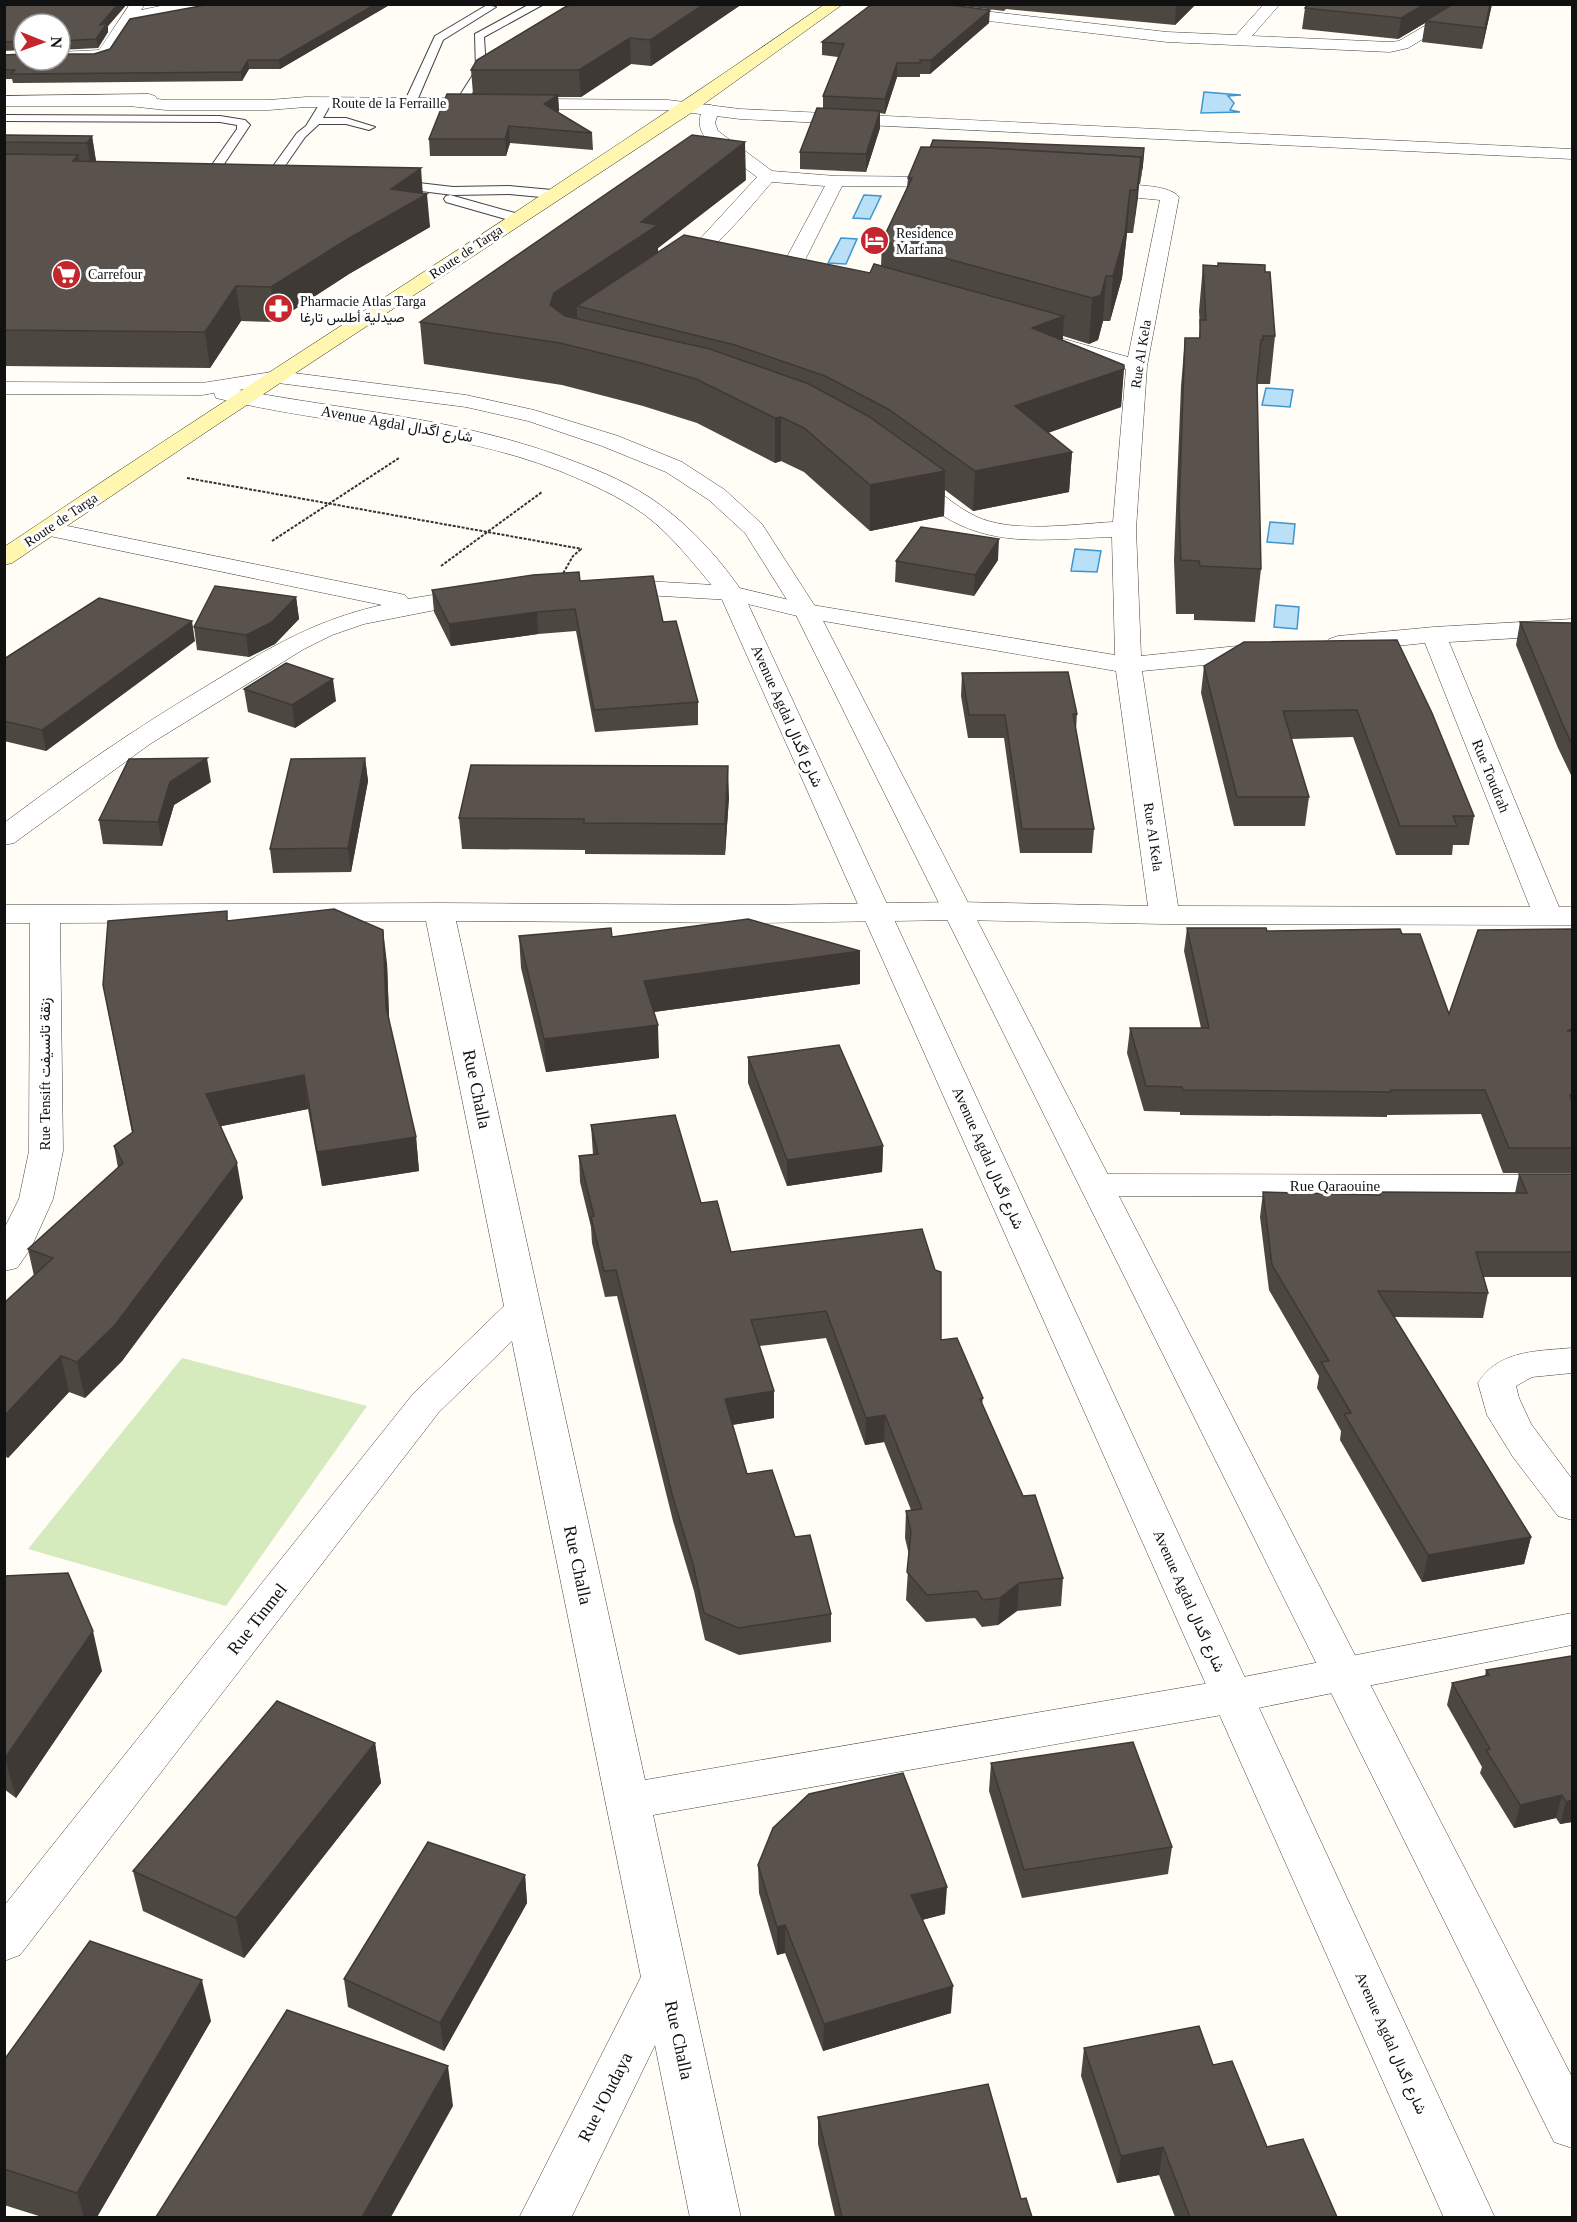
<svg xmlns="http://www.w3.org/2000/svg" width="1577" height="2222" font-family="'Times New Roman',Vazirmatn,serif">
<rect width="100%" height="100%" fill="#fffdf5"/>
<!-- green -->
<polygon fill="#d5ebbd" points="182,1358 367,1406 226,1606 28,1549"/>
<!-- water -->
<g fill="#b9e0f7" stroke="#3f96cf" stroke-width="1.5">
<polygon points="1204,92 1241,95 1228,96 1234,103 1230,110 1240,112 1201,113"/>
<polygon points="864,195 881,196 870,219 853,218"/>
<polygon points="841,238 857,239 846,264 828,263"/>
<polygon points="1266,388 1293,390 1290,407 1262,405"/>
<polygon points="1270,522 1295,524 1293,544 1267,542"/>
<polygon points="1075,549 1101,551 1097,572 1071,571"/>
<polygon points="1276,605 1299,607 1297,629 1274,627"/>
</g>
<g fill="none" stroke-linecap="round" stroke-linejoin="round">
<defs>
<g id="service">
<polygon points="530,4 544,4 484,37 486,70 465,105 457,105 455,103 476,70 475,34"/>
<polygon points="487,5 496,7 443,40 416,103 410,106 406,105 404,103 435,36"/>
<polygon points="326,99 332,102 323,118 346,118 375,127 369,130 346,124 319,124 305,137 271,186 263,186 261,183 297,133 306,126 322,100"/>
<polygon points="4,115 220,116 245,120 250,125 210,185 206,186 200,182 237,129 237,125 220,122 4,121"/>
<polygon points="393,180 453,187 509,186 552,190 558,194 552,198 509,194 453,195 389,187 387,184"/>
<polygon points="450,195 522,215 524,218 518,222 509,220 446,202 444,199 446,196"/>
</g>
<g id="minor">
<polygon points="130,4 145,4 141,10 170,4 203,4 196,8 134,20 111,56 95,61 54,60 60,60 60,52 99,50"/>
<polygon points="872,4 922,4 1167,32 1236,35 1264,4 1280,4 1252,36 1390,42 1399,41 1462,4 1481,4 1408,48 1390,52 1167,42 879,8"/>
<path d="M711,105l8,5 -4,13 3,8 54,40 64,5 118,1 6,1 3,4 -3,4 -6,1 -112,-1 -41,82 -3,4h-14l-3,-4 44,-82 -53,-4c-19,21 -76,95 -105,88l-3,-4 3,-4 32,-22 58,-63 -51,-38c-8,-12 -9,-20 -1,-33z"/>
<path d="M1095,184c19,1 73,-2 84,13l-32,169 -11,163 5,127 125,-13 9,3 4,5 -4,5 -9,3 -124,12 36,235 352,1 -105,-264 -87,9 -9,-3 -4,-5 4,-5 9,-3 96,-9 138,-8v16l-123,7 110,265h13v18l-408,-1 -206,-4 -202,3 -300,-2 189,859 588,-101 339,-66v32l-339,68 -580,102 88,403h-51l-35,-173 -84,173h-52l122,-241 -129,-636 -73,71 -419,543 -16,6v-55l409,-512 91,-88 -78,-385 -366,2 3,228 -10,48 -22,49 -14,20 -13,3v-42l15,-30 10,-48 1,-228h-26v-18l435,-2 317,2 202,-3 190,4 -32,-235 -310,-53 -75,-18 -120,-7 -9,-2 -3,-5 3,-5 9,-2 120,7 75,18 309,51 -3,-118c-71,2 -129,14 -188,-35 -9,-8 -21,-15 -27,-25l3,-5 8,-2 8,2c19,16 37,33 59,44 37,18 98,8 138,6l13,-153 -76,-22 -3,-4 3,-4 7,-2 71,20 32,-157 -71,-7 -3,-4 3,-4z"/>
<path d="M48,522l348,71 9,2 3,4 68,-11 9,2 3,5 -3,5 -9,2 -112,22 -32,11 -28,14 -154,95 -136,99 -10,2v-22c65,-49 132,-95 201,-136 61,-37 106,-66 177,-82l-342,-71 -4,-5 4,-5z"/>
<polygon points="1097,1174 1572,1175 1572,1197 1097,1196 1085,1193 1080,1185 1085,1177"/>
<path d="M1572,1348v25l-40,4 -16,9 3,12 12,26 41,55v41l-14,-4 -45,-59 -26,-42 -9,-32c20,-33 60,-32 94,-35z"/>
</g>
<g id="tertiary">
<polygon points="149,94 155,96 157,99 166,100 269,100 306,97 668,100 740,109 1572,149 1572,159 740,119 668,110 306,107 269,110 166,110 129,106 4,106 4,96"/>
<path d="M278,371l188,24 68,15 84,26 64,26 43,28 37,34 56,87 754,1466v71l-18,-6 -760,-1531 -49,-78 -36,-33 -43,-28 -64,-26 -74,-25 -62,-14 -188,-24 -39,7c112,21 227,29 334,71 30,11 60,24 86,43 32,23 62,56 84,89l752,1625h-51l-724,-1623c-24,-28 -46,-58 -75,-80 -26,-19 -56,-32 -85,-44 -111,-43 -229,-45 -344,-73l-2,-5 -12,2 -198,-1v-12l198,1z"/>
</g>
<path id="secondary" d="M825,4h18l-149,107 -473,311 -209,141 -8,2v-18c273,-183 552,-356 821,-543z"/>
</defs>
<!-- service casing -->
<use href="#service" stroke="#444" stroke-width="2"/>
<!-- minor casing -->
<use href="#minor" stroke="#444" stroke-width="1"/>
<!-- tertiary casing -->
<use href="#tertiary" stroke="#444" stroke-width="1"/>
<!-- secondary casing -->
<use href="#secondary" stroke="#333" stroke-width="1"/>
<!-- path -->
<g stroke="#333" stroke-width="2" stroke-dasharray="3 1.5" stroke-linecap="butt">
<polyline points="187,478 582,549"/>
<polyline points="272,541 399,458"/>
<polyline points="441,566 542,492"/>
<polyline points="561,577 573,556 581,549"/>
</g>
<!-- service -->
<use href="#service" fill="#fff" fill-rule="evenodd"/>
<!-- minor -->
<use href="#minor" fill="#fff" fill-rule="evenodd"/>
<!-- tertiary -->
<use href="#tertiary" fill="#fff" fill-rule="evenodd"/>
<!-- secondary -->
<use href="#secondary" fill="#fff6b0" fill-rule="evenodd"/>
</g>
<!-- wall -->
<g fill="#4d4742">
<polygon points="4,4 127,4 108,26 108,32 98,48 60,50 60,24 24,24 24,50 4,51"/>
<polygon points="211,4 391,4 280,69 249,69 242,81 21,83 13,83 12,79 4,79 4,55 94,54 110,49"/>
<polygon points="570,4 742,4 651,66 631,64 581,97 558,97 559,111 558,112 592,133 593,150 510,143 506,156 430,156 429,139 473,94 471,70"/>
<polygon points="946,4 1196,4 1175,25 1006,9 1004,11"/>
<polygon points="1308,4 1492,4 1482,49 1422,42 1425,23 1398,39 1302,29 1305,8"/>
<polygon points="989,23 930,74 920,74 920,77 897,77 885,114 880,113 880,128 866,172 800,169 800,152 823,109 823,96 838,57 822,55 822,42"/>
<polygon points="4,135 92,136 96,162 423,193 430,227 349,274 275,322 241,321 210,368 4,366"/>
<polygon points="1143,165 1140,184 1139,184 1133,233 1127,233 1122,278 1110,321 1103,321 1098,340 1089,344 1063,336 1063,340 1124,365 1121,407 1048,433 1072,452 1069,492 973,511 945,490 944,516 870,531 804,472 781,461 775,463 697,423 643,406 562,385 424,364 420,322 746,180 658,248 658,252 870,273 881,266 882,241 907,187 908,178"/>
<polygon points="1203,265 1275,336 1270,384 1258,384 1257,388 1261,569 1255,622 1194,620 1194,614 1176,614 1174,560 1181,386 1185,338 1199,338 1200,328 1199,311"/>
<polygon points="998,560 974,596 895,582 896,561"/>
<polygon points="580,581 663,622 698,702 698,725 595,732 576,631 538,634 451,646 434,612 432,590"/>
<polygon points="296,597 299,619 275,644 249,657 197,650 194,627"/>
<polygon points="1520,622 1572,623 1572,777 1558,748 1516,645"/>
<polygon points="1397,640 1474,816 1469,845 1453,845 1452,855 1396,855 1353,737 1291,739 1309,797 1305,826 1234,826 1201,693 1204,666"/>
<polygon points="195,641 46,751 4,741 4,659"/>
<polygon points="962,673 1077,714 1076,730 1094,829 1092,853 1020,853 1004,738 968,738 961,696"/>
<polygon points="244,689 336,701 295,728 248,712"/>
<polygon points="365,758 368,781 351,872 273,873 270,849"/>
<polygon points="211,782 174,805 162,846 103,844 99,820"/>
<polygon points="729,797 725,855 585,854 585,850 462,849 459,818"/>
<polygon points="229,921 387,963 389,1020 416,1137 419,1171 322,1186 308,1109 221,1126 243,1198 122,1361 85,1398 69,1392 8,1458 4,1456 4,1303 34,1276 28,1249 118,1168 114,1146 132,1133 103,985"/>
<polygon points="1187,928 1267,931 1402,934 1449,1014 1572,929 1572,1173 1503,1173 1481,1114 1387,1115 1387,1117 1180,1115 1180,1112 1144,1111 1127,1053 1130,1028 1201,1028 1184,951"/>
<polygon points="519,936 860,984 654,1012 659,1058 546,1072 521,968"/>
<polygon points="748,1057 883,1146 882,1172 787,1186 748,1083"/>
<polygon points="591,1125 701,1203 731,1252 941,1340 983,1398 982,1404 1023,1496 1063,1578 1061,1606 1017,1611 998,1625 982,1627 975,1618 926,1622 906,1600 909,1555 905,1538 906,1511 911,1510 884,1442 865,1445 826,1338 759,1346 774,1418 732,1425 747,1474 795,1537 831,1614 831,1642 739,1655 705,1640 694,1591 673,1521 617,1296 605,1297 592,1243 591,1227 580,1182 579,1156 593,1155"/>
<polygon points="1519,1174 1572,1174 1572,1277 1484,1277 1488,1293 1483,1318 1394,1317 1531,1537 1524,1564 1422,1582 1340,1440 1341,1431 1317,1388 1319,1376 1269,1290 1260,1217 1263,1192 1379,1195 1379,1192 1515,1193"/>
<polygon points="4,1576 102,1671 16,1798 4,1789"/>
<polygon points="1572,1656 1572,1822 1560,1824 1556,1818 1514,1828 1480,1773 1482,1767 1447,1705 1452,1683 1485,1676 1486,1670"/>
<polygon points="375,1743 381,1783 244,1958 143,1911 133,1871"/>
<polygon points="991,1763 1172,1847 1168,1874 1022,1898 989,1791"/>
<polygon points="758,1865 945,1914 922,1920 951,2013 823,2051 785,1953 777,1955 759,1893"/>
<polygon points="525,1875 527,1903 444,2051 348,2007 344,1979"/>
<polygon points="211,2021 97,2217 42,2217 4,2205 4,2060"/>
<polygon points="1084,2048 1213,2065 1267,2147 1337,2217 1175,2217 1159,2175 1117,2183 1081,2076"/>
<polygon points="818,2117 1021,2199 1032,2217 835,2217 818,2144"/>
</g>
<!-- shaded-wall -->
<g fill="#3f3936">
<polygon points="118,4 127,4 108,26 108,32 98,48 96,39 100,25"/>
<polygon points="376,4 391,4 280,69 279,60"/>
<polygon points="704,4 742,4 651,66 650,40"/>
<polygon points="1176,4 1196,4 1175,25"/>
<polygon points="1425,4 1457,4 1425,21 1425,23 1398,39 1401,18"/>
<polygon points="1490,4 1492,4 1482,49 1485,28"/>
<polygon points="990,10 989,23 930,74 931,60"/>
<polygon points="630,38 631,64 581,97 579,70"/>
<polygon points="248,60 249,69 242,81 241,72"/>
<polygon points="897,63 897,77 885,114 885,99"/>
<polygon points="558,95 559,111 545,121 544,104"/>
<polygon points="880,111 880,128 866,172 866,154"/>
<polygon points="509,126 510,143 506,156 505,139"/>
<polygon points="92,136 97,167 92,175 87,143"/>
<polygon points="745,142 746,180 658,248 659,265 577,306 577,320 556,334 550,305 554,293 641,222"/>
<polygon points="1144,148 1143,165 1140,184 1142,167"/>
<polygon points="78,155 83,187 73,161"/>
<polygon points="1141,157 1138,198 1133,233 1137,190"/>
<polygon points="421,168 423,196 427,194 430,227 349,274 275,322 271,287 391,189"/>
<polygon points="1130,190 1127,233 1122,278 1110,321 1113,276"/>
<polygon points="1106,276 1103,321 1098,340 1089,344 1092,298"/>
<polygon points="236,286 241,321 210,368 205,332"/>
<polygon points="1064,316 1062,353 1032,328"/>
<polygon points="1124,369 1121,407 1013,445 1015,406"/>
<polygon points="781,417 781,461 775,463 775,418"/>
<polygon points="1072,452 1069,492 973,511 975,471"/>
<polygon points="945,471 944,516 870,531 870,485"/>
<polygon points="999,539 998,560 974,596 975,575"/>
<polygon points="296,597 299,619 275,644 249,657 246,635"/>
<polygon points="537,612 538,634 451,646 449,624"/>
<polygon points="192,621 195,641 46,751 42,730"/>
<polygon points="333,679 336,701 295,728 292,705"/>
<polygon points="207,758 211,782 174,805 162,846 158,822 170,782"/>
<polygon points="365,758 368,781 351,872 348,848"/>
<polygon points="728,766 729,797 725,855 725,824"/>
<polygon points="383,930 387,963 390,1040 386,1007"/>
<polygon points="860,951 860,984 646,1013 644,981"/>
<polygon points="658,1025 659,1058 546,1072 544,1039"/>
<polygon points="304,1075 308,1109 212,1128 206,1094"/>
<polygon points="416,1137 419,1171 322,1186 317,1152"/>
<polygon points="883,1146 882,1172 787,1186 787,1160"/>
<polygon points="237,1163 243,1198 122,1361 85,1398 77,1362"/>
<polygon points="61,1356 69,1392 8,1458 4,1443 4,1416"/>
<polygon points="774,1391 774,1418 725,1426 725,1399"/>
<polygon points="885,1415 884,1442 865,1445 866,1418"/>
<polygon points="1531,1537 1524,1564 1422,1582 1428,1555"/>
<polygon points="1019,1583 1017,1611 998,1625 1000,1598"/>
<polygon points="93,1631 102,1671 16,1798 5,1758"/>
<polygon points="375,1743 381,1783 244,1958 236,1918"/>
<polygon points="1562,1795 1556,1818 1514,1828 1520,1805"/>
<polygon points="1572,1800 1572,1822 1560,1824 1566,1802"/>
<polygon points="525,1875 527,1903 444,2051 440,2023"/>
<polygon points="947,1887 945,1914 910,1923 911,1895"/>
<polygon points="785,1925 785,1953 777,1955 777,1927"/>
<polygon points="202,1980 211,2021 97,2217 84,2217 77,2193"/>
<polygon points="953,1986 951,2013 823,2051 824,2024"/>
<polygon points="448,2066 453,2106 391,2217 362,2217"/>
<polygon points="1163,2147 1159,2175 1117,2183 1121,2156"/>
</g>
<!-- building -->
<g fill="#5a524d" stroke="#3f3936" stroke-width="1.5">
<polygon points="4,4 118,4 100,25 107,23 96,39 60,41 60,24 24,24 24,46 22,41 4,42"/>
<polygon points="211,4 376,4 279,60 248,60 241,72 19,74 11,74 15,70 4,70 4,55 24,54 24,60 60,60 60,54 94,54 110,49 130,19"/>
<polygon points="570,4 704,4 650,40 630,38 579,70 471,70 477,60"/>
<polygon points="872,4 943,4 990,10 931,60 920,60 920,63 897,63 885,99 823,96 844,44 822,42"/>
<polygon points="1308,4 1425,4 1401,18 1305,8"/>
<polygon points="1453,4 1490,4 1485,28 1425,21"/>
<polygon points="447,94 558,95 544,104 592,133 509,126 505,139 429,139"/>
<polygon points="817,108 880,111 866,154 800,152"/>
<polygon points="4,135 92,136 87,143 4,142"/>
<polygon points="692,135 745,142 641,222 658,225 554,293 550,305 565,316 710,349 809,384 868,416 945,471 870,485 804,428 781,417 775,418 696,379 641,363 560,343 420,322"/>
<polygon points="933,140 1144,148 1142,167 1141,166 1141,157 987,148 930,148"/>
<polygon points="921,147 987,148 1141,157 1137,190 1130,190 1125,234 1113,276 1106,276 1101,295 1092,298 882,241 912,178 908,178"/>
<polygon points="4,154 78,155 73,161 421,168 391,189 427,194 346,240 271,287 236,286 205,332 4,330"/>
<polygon points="684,235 870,273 874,264 1064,316 1032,328 1124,365 1124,369 1015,406 1072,452 975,471 888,409 825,376 735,345 577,306"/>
<polygon points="1218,263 1265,265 1265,272 1270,272 1275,336 1263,336 1263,340 1261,340 1257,380 1261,569 1200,566 1199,561 1181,560 1179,508 1185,338 1200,338 1200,320 1206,320 1203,265 1218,266"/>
<polygon points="921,527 999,539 975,575 896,561"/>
<polygon points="579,572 580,581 653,576 663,622 676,621 698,702 594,710 575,609 537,612 449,624 432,590 533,575"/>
<polygon points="215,586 296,597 272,622 246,635 194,627"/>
<polygon points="99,598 192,621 42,730 4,721 4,659"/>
<polygon points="1520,622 1572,623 1572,744 1563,725"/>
<polygon points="1397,640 1432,713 1474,816 1453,816 1457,826 1400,826 1357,710 1283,711 1309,797 1237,797 1204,666 1244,642"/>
<polygon points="286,663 333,679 292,705 244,689"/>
<polygon points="1068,672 1077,714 1073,714 1094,829 1022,829 1005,715 969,715 962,673"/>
<polygon points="207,758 170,782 158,822 99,820 129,759"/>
<polygon points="365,758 348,848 270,849 291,759"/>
<polygon points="471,765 728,766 725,824 584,823 584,819 459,818"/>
<polygon points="334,909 383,930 386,1007 416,1137 317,1152 304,1075 206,1094 237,1163 115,1325 77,1362 61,1356 4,1416 4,1303 53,1258 28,1249 123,1163 114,1146 133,1132 103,985 108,921 227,911 227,921"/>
<polygon points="748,919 860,951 644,981 658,1025 544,1039 519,936 611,928 612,937"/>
<polygon points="1187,928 1266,928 1267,931 1400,929 1402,934 1420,934 1449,1014 1478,930 1572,929 1572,1029 1567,1031 1572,1031 1572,1095 1570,1095 1572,1102 1572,1148 1509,1148 1485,1090 1391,1090 1391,1092 1183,1090 1182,1087 1146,1086 1130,1028 1209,1028"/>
<polygon points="839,1045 883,1146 787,1160 748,1057"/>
<polygon points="675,1115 701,1203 717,1201 731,1252 922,1229 935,1270 941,1272 941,1340 957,1338 983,1398 980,1399 1023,1496 1035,1495 1063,1578 1019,1583 1000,1598 983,1600 977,1591 927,1595 907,1572 911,1532 906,1511 922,1509 885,1415 866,1418 826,1311 751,1320 774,1391 725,1399 747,1474 772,1470 795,1537 810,1535 831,1614 738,1628 704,1613 693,1564 672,1494 616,1270 604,1271 591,1217 594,1216 579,1156 598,1154 591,1125"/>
<polygon points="1519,1174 1572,1174 1572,1252 1476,1252 1488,1293 1378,1291 1531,1537 1428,1555 1344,1414 1351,1413 1321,1362 1329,1361 1272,1265 1263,1192 1380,1195 1379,1192 1527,1193"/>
<polygon points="68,1573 93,1631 5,1758 4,1576"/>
<polygon points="1572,1656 1572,1800 1566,1802 1562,1795 1520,1805 1486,1750 1490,1749 1452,1683 1489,1675 1486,1670"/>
<polygon points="277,1701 375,1743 236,1918 133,1871"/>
<polygon points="1133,1742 1172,1847 1024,1870 991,1763"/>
<polygon points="903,1773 947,1887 911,1895 953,1986 824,2024 785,1925 777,1927 758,1865 773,1828 809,1794"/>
<polygon points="428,1842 525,1875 440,2023 344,1979"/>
<polygon points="90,1941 202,1980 77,2193 4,2169 4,2060"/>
<polygon points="287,2010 448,2066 362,2217 156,2217"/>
<polygon points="1199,2026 1213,2065 1232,2061 1267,2147 1303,2139 1337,2217 1190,2217 1163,2147 1121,2156 1084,2048"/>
<polygon points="988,2084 1021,2199 1026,2198 1032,2217 842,2217 818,2117"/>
</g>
<!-- icons -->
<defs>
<symbol id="hotel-disc" viewBox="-11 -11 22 22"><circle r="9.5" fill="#c4262e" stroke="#fff"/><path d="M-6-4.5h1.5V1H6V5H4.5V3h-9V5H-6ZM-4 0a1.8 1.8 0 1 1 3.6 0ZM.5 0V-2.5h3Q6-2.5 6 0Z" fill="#fff"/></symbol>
<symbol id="supermarket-disc" viewBox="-11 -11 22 22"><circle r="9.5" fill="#c4262e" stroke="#fff"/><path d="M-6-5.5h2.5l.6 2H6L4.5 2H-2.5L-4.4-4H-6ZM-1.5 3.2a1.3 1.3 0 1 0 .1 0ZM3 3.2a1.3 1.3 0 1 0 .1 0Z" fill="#fff"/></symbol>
<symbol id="pharmacy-disc" viewBox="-11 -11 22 22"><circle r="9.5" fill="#c4262e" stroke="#fff"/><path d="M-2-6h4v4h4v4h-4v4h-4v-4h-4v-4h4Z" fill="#fff"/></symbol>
</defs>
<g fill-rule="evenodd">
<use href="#hotel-disc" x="858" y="224" width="33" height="33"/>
<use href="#supermarket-disc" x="50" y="258" width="33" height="33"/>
<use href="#pharmacy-disc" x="262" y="292" width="33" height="33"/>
</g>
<g text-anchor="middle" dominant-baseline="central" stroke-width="6" stroke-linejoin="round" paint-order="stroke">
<!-- far-street labels -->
<g font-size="14" fill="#111" stroke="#fff">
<text x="389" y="103">Route de la Ferraille</text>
<text transform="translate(466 252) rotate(-34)">Route de Targa</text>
<text transform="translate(1141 354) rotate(-81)">Rue Al Kela</text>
<text transform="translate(61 520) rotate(-34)">Route de Targa</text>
<text transform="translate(1153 837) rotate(82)">Rue Al Kela</text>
</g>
<!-- far-poi labels -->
<g font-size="14" fill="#111" stroke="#fff" text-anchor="start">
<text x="896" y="233">Residence<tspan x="896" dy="16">Marfana</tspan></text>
<text x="88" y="274">Carrefour</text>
<text x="300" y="301">Pharmacie Atlas Targa<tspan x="300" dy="16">صيدلية أطلس تارغا</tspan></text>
</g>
<!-- street labels -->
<g font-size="15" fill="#111" stroke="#fff">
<text transform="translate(397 424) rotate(10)">Avenue Agdal شارع اگدال</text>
<text transform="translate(787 716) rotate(66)">Avenue Agdal شارع اگدال</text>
<text transform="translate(1491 776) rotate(68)">Rue Toudrah</text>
<text transform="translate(45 1074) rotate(-90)">Rue Tensift زنقة تانسيفت</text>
<text transform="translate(988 1158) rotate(66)">Avenue Agdal شارع اگدال</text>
<text x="1335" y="1186">Rue Qaraouine</text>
<text transform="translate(1189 1601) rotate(66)">Avenue Agdal شارع اگدال</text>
<text transform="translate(1391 2043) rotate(66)">Avenue Agdal شارع اگدال</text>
</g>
<!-- near-street labels -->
<g font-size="18" fill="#111" stroke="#fff">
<text transform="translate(477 1089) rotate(78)">Rue Challa</text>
<text transform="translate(578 1565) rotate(78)">Rue Challa</text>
<text transform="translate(257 1619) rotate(-52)">Rue Tinmel</text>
<text transform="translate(679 2040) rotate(78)">Rue Challa</text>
<text transform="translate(605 2097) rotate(-63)">Rue l'Oudaya</text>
</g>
</g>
<!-- border -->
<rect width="1577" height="2222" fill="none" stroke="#111111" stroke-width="12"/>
<!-- north arrow -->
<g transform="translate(42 42) rotate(91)"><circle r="28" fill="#ffffff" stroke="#a0a0a0" stroke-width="1.5"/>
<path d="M0-4.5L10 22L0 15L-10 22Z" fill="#c4262e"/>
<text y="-9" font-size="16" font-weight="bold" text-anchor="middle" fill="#111111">N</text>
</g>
</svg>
